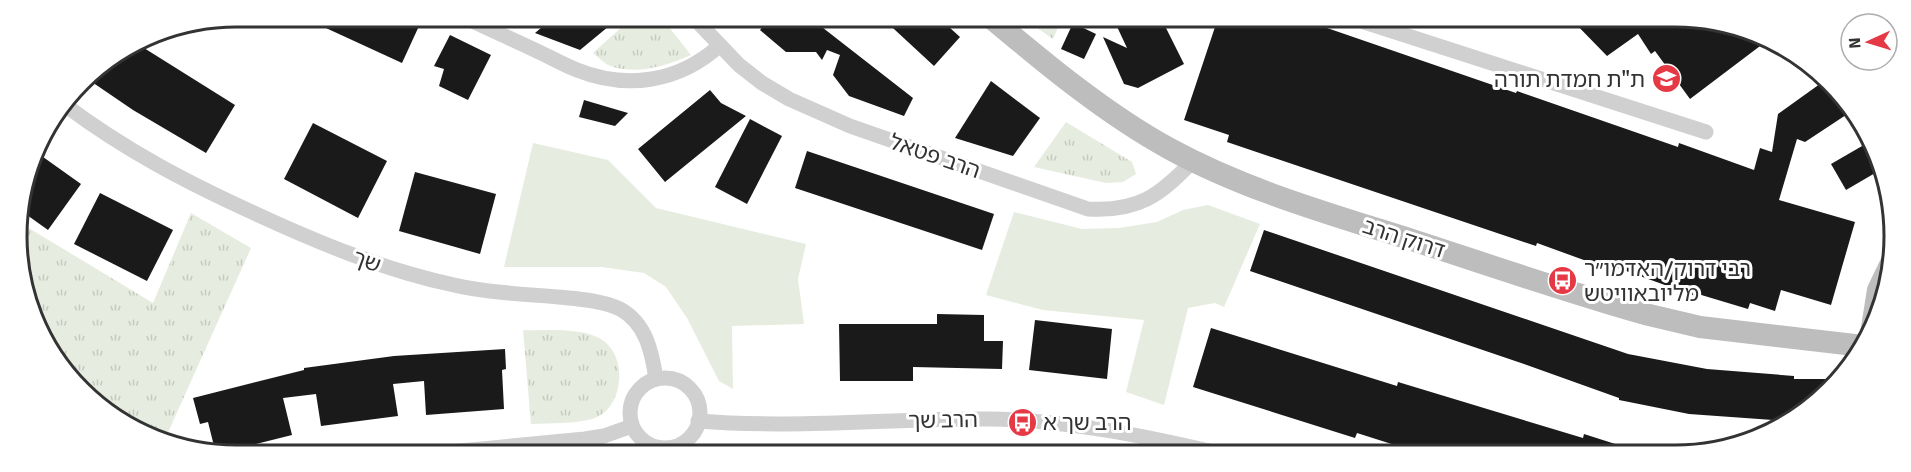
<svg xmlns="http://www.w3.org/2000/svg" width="1911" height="472" font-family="Signika,'Noto Sans Hebrew',sans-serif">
<defs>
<pattern id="park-tufts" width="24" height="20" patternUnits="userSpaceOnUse" patternTransform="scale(1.5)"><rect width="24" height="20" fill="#e6ecdf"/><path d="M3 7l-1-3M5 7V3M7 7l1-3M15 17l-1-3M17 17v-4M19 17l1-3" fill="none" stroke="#c6cbc0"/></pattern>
</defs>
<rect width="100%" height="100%" fill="#fff"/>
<!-- green -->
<g fill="#e6ecdf">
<polygon points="533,143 608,160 656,208 806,244 798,279 804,324 732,326 733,389 719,381 687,318 666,287 644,273 602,267 504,267"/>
<polygon points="1208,205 1260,224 1224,307 1215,303 1188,308 1164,405 1126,392 1144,320 1043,310 986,295 1014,212 1082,229 1119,228 1157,222 1183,210"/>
</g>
<!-- park -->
<g fill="url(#park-tufts)">
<path d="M633,17h28l30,38c-25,11 -55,21 -83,10 -5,-3 -10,-8 -15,-12z"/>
<polygon points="1023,18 1062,18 1053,39"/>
<polygon points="1066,122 1132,162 1136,174 1123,182 1106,183 1034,167"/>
<polygon points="191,213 251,248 165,439 126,426 62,370 28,306 17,221 153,303"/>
<path d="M523,330c24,1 56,-3 78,9 28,17 23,71 -9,80 -18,5 -42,4 -61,5z"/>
</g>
<!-- building -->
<g fill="#1a1a1a">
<polygon points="302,17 399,17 419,26 402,63"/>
<polygon points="554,17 620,17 580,50 535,33"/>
<polygon points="771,17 809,17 913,98 904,116 849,96 833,75 840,55 827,50 822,60 816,52 786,52 760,30"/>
<polygon points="881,17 938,17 960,37 934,66"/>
<polygon points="1113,18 1161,18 1184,64 1138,88 1124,84 1103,37 1127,48"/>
<polygon points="1218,18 1298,18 1516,93 1517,91 1678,147 1679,143 1754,170 1760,148 1772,152 1778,114 1824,81 1842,96 1852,111 1805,142 1797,139 1779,200 1855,222 1831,305 1781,290 1775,311 1750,303 1748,309 1698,294 1698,297 1615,267 1614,271 1537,243 1536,246 1227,142 1229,135 1184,120"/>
<polygon points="1570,18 1704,18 1768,40 1690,99 1655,51 1651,54 1638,34 1607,56"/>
<polygon points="1073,23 1096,34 1084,59 1061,49"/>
<polygon points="450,35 491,55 468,100 439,86 444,69 434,66"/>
<polygon points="136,43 235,105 206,153 133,110 86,78 91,71"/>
<polygon points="991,81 1040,118 1013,156 955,138"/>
<polygon points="710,90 721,103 746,116 665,182 638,149"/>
<polygon points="584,100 628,113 615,126 579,117"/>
<polygon points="750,119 782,136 747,204 715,187"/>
<polygon points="313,123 387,161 358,218 284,179"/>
<polygon points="1869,142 1882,169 1846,190 1831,164"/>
<polygon points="807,151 994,214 982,250 795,188"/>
<polygon points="36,152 81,184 48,230 20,210"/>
<polygon points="415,172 496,194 480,254 399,231"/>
<polygon points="100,193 173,230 147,281 74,244"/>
<polygon points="1264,230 1628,354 1707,369 1794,376 1794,379 1839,379 1830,391 1788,421 1689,414 1619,400 1619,398 1524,364 1250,271"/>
<polygon points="937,314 984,315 984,341 1003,341 1002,369 913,367 913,381 840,381 839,324 937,324"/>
<polygon points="1035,320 1112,329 1107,379 1029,370"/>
<polygon points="1211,328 1397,386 1398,382 1583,438 1584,434 1634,450 1634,454 1423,454 1357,433 1355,438 1193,387"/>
<polygon points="505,349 506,369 502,370 504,409 426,415 424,381 393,384 398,416 321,426 316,394 283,398 292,435 216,454 208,422 200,424 193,398 304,370 304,368 394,356"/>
</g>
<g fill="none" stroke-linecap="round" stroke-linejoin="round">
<!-- street -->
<g stroke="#d0d0d0" stroke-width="15">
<path d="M464,17c25,12 50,23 75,35 13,6 25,13 38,18 50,20 102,12 142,-24"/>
<path d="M693,17l46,48 23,18 27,16 61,27 238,83c51,3 72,-14 105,-48"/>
<polyline points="1352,18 1706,132"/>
<path d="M65,105c60,45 121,77 189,108 65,30 130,57 200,72 34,8 70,9 104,12 20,2 43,3 62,12 26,14 32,43 36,70"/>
<circle cx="665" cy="413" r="35"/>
<path d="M698,421c97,8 194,-3 291,-2 79,1 156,17 233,35"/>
<polyline points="429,454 585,439 604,436 632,426"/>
</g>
<!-- secondary -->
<g stroke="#bdbdbd" stroke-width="22">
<path d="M990,17c56,47 116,97 180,132 75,41 160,65 242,91 77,25 155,52 233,74l55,13 163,19"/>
<polyline points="1871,334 1878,290 1892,261"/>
</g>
</g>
<!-- icons -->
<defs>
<symbol id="school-disc" viewBox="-11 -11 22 22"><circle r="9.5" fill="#e63946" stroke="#fff"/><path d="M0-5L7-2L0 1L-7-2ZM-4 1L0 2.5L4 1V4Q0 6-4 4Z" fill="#fff"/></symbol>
<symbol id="bus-disc" viewBox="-11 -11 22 22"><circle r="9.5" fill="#e63946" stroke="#fff"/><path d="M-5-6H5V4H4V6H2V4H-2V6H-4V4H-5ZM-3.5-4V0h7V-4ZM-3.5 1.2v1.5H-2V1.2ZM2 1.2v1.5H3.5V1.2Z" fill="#fff"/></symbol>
</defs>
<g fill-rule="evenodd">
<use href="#school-disc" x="1650" y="62" width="33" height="33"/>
<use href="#bus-disc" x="1546" y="264" width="33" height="33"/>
<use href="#bus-disc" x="1006" y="406" width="33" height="33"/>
</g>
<g text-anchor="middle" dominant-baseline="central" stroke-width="6" stroke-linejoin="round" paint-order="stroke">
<!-- poi labels -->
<g font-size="22" fill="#333" stroke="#fff" text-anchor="start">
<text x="1645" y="79" text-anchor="end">ת"ת חמדת תורה</text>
<text x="1584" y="268">רבי דרוק/האדמו״ר<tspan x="1584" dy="25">מליובאוויטש</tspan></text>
<text x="1043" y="422">הרב שך א</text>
</g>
<!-- street labels -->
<g font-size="22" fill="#333" stroke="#fff">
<text transform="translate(935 156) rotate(19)">הרב פטאל</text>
<text transform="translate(1404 238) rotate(18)">דרוק הרב</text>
<text transform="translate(367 261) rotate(20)">שך</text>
<text transform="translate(943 420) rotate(-1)">הרב שך</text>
</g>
</g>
<!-- crop -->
<path d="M0 0H1911V472H0ZM236 27H1675A209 209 0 0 1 1884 236V236A209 209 0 0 1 1675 445H236A209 209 0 0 1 27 236V236A209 209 0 0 1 236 27Z" fill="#fff" fill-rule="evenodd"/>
<path fill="none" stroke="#333" stroke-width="3" d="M236 27H1675A209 209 0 0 1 1884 236V236A209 209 0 0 1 1675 445H236A209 209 0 0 1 27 236V236A209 209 0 0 1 236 27Z"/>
<!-- north arrow -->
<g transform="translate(1869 42) rotate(266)"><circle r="28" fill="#ffffff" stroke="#adadad" stroke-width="1.5"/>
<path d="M0-4.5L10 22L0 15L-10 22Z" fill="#e63946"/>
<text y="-9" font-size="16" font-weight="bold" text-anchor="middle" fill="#333333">N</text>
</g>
</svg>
